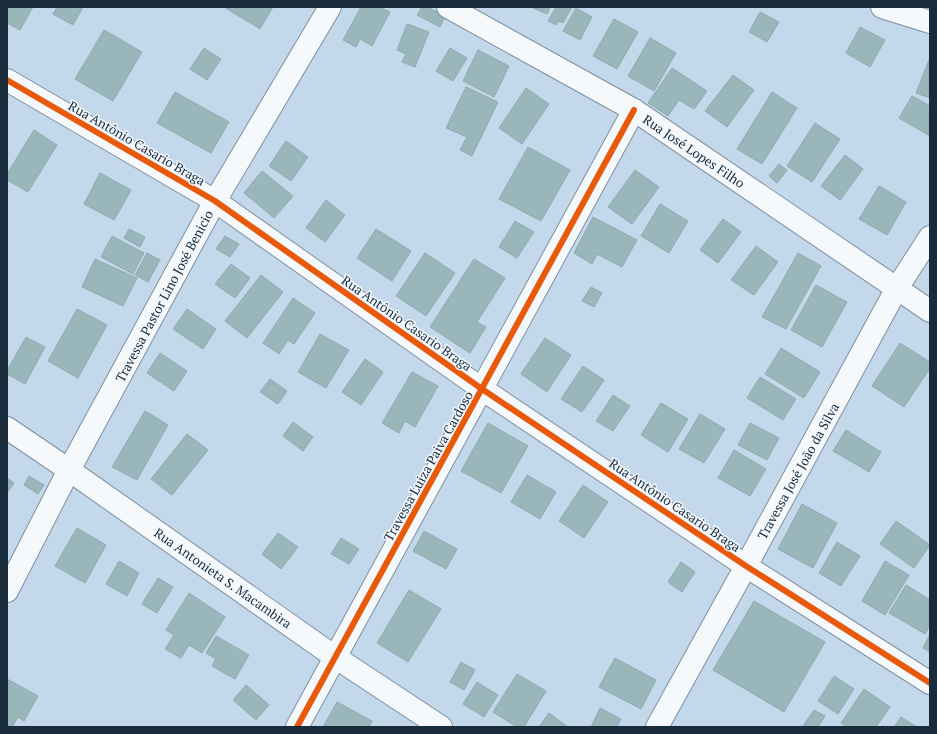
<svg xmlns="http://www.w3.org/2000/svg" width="937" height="734" font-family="'PT Serif',serif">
<rect width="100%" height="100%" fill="#c3d9eb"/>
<!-- building -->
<g fill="#99b6bb" stroke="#91a9af">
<polygon points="7,7 33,7 20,30 7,23"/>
<polygon points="57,7 83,7 73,25 53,14"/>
<polygon points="224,7 273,7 260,29"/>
<polygon points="361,7 379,7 390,12 372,46 360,39 356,47 343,40"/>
<polygon points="422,7 427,7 445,16 440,27 417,15"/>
<polygon points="531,7 550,7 547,14"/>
<polygon points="556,7 572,7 563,23 559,21 556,25 548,21"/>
<polygon points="576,8 592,17 580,40 563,31"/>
<polygon points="760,12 779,22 767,42 749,32"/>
<polygon points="614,19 638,32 617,69 593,56"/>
<polygon points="407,24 429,32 415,67 402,62 406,54 397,50"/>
<polygon points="860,27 885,40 870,67 846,53"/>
<polygon points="104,30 142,52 113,101 75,79"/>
<polygon points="650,38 676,53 654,91 628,76"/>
<polygon points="204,48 221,59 207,80 190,69"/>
<polygon points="450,48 467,58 453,81 436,71"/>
<polygon points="478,50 509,66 494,97 463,81"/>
<polygon points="929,60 930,60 930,98 916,93"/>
<polygon points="672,68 707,91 694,109 679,100 668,116 648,103"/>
<polygon points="733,75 754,90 727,127 705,111"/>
<polygon points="466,87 498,102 472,156 460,150 467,137 446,128"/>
<polygon points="526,88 549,104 522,144 499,128"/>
<polygon points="175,92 229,122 211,153 157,123"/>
<polygon points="772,92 797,108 762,164 737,149"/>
<polygon points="912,96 930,106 930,136 899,118"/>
<polygon points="815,123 840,139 812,182 787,166"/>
<polygon points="34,130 57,145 28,192 7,180 7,174"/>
<polygon points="286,141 308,157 291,181 269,166"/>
<polygon points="528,147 570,170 541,221 499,199"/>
<polygon points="845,155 863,169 840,200 821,186"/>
<polygon points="779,164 787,170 777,183 769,176"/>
<polygon points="635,170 659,187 632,224 608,207"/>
<polygon points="262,171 293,196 274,218 244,193"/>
<polygon points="100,173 131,190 114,220 84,204"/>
<polygon points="879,186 906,202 887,235 859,219"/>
<polygon points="326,200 345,215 325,242 306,228"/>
<polygon points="660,204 688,221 669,253 641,236"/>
<polygon points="593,217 637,240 622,267 597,254 592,264 574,253"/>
<polygon points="723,219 741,232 718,263 700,250"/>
<polygon points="515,221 534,232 517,258 499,247"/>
<polygon points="129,229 145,237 140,247 124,238"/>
<polygon points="376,229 411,251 392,281 357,258"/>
<polygon points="112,236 144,253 133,274 101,257"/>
<polygon points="225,236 239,244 230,257 216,249"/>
<polygon points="756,246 778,262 754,295 731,280"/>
<polygon points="147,253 160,260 148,282 135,275"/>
<polygon points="425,253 455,273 426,316 396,296"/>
<polygon points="798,253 821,266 786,329 762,317"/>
<polygon points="95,259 137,278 123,306 82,287"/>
<polygon points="474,259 505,278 477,322 486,327 470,353 430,327"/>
<polygon points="231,264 250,278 235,298 215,284"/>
<polygon points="261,275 283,292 247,338 225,321"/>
<polygon points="816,285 847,302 822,347 791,330"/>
<polygon points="591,287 602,293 594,307 582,301"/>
<polygon points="293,298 315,313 294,344 288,340 279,354 263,343"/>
<polygon points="77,309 107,325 78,378 48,361"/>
<polygon points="187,309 216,329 203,349 173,329"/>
<polygon points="320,334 349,350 326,388 298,372"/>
<polygon points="26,337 45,347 25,384 7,374 7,371"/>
<polygon points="545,338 571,355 547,392 521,374"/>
<polygon points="900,343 930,362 930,368 904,407 872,386"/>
<polygon points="781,348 820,372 804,398 765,374"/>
<polygon points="160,353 187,371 174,391 147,373"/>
<polygon points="365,359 383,372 361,405 342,392"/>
<polygon points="583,366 604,380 582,412 561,399"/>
<polygon points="412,372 438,386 415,427 405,421 399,433 382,423"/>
<polygon points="760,377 796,399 783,420 747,398"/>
<polygon points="270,379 287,391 278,404 260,392"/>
<polygon points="613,395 630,406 613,431 596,421"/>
<polygon points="661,403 688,419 668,452 641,435"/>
<polygon points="145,411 168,425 137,480 112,467"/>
<polygon points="700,414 725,429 704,463 679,449"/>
<polygon points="293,422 313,437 303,451 283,436"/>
<polygon points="488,423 528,446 501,493 461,471"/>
<polygon points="750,423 779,438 767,460 738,445"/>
<polygon points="846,430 881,452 869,472 833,451"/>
<polygon points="187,434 208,450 172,495 151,479"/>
<polygon points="734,450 766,469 750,496 718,478"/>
<polygon points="527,475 556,492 540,519 511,502"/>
<polygon points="29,476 44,485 38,494 24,485"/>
<polygon points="7,478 14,483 7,493"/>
<polygon points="583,485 608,502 584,538 559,521"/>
<polygon points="802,504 837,523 813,568 778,549"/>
<polygon points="896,521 930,545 914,568 880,544"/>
<polygon points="77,528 106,545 85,583 55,566"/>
<polygon points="424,531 457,549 446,569 413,551"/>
<polygon points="278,533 298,547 281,569 262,554"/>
<polygon points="341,538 359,549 349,564 331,554"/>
<polygon points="837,542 860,556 841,586 819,573"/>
<polygon points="119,561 139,573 127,596 106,584"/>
<polygon points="885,561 909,575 885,615 862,601"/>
<polygon points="681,562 695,572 682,592 668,582"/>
<polygon points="158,578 173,587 157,613 142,604"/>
<polygon points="906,585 930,600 930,625 925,634 889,613"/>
<polygon points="409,590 441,609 408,662 377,643"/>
<polygon points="189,593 225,617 202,653 189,645 181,658 165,649 174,635 166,630"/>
<polygon points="754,601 825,642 784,712 713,670"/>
<polygon points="930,634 930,652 923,648"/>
<polygon points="216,636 249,655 235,679 212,666 216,659 206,653"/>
<polygon points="615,658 656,680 641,709 599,687"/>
<polygon points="461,662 475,670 464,690 450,682"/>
<polygon points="517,674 546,691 524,727 517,727 493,712"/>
<polygon points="834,676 854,689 838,714 818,701"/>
<polygon points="7,679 38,696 24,721 18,717 12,727 7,727"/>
<polygon points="477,682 498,695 484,717 463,704"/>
<polygon points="246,685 269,705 256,720 233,700"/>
<polygon points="864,689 890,707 876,727 847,727 841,723"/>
<polygon points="337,702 372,721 369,727 323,727"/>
<polygon points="600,708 621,719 617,727 591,727"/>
<polygon points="814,710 825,716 818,727 805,727 803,726"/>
<polygon points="549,713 568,727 539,727"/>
<polygon points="901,717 917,727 894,727"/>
</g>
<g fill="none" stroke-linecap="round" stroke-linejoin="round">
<defs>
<g id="minor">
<polyline points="448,7 634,110 930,311"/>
<polyline points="882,7 930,22"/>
<polyline points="7,80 215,201 482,389 746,566 930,683"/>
<polyline points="7,428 69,470 335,657 441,727"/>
<polyline points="7,591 69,470 215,201 330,7"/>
<polyline points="297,727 634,110"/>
<polyline points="657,727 746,566 897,288 930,237"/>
</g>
</defs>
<!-- minor casing -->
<use href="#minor" stroke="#7e90a0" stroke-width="24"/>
<!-- minor -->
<use href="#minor" stroke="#f6f9fc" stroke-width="22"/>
<defs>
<g id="cycleway">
<polyline points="7,80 215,201 482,389 746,566 930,683"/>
<polyline points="297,727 634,110"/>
</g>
</defs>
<!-- cycleway casing -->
<use href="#cycleway" stroke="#f2f7fb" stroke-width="8"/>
<!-- cycleway -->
<use href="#cycleway" stroke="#e8590c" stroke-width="6"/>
</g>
<g text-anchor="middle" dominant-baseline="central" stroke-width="3" stroke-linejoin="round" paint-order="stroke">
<!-- street labels -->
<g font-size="13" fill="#182c3b" stroke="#f2f7fb">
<text transform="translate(137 143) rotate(30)">Rua Antônio Casario Braga</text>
<text transform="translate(694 151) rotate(34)">Rua José Lopes Filho</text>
<text transform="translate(164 296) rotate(-62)">Travessa Pastor Lino José Benicio</text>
<text transform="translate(407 323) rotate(35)">Rua Antônio Casario Braga</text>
<text transform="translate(428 466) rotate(-61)">Travessa Luiza Paiva Cardoso</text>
<text transform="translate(798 471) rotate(-61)">Travessa José João da Silva</text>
<text transform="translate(675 505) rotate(34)">Rua Antônio Casario Braga</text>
<text transform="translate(223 578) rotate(35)">Rua Antonieta S. Macambira</text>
</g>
</g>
<!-- border -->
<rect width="937" height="734" fill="none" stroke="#182c3b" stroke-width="16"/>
</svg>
